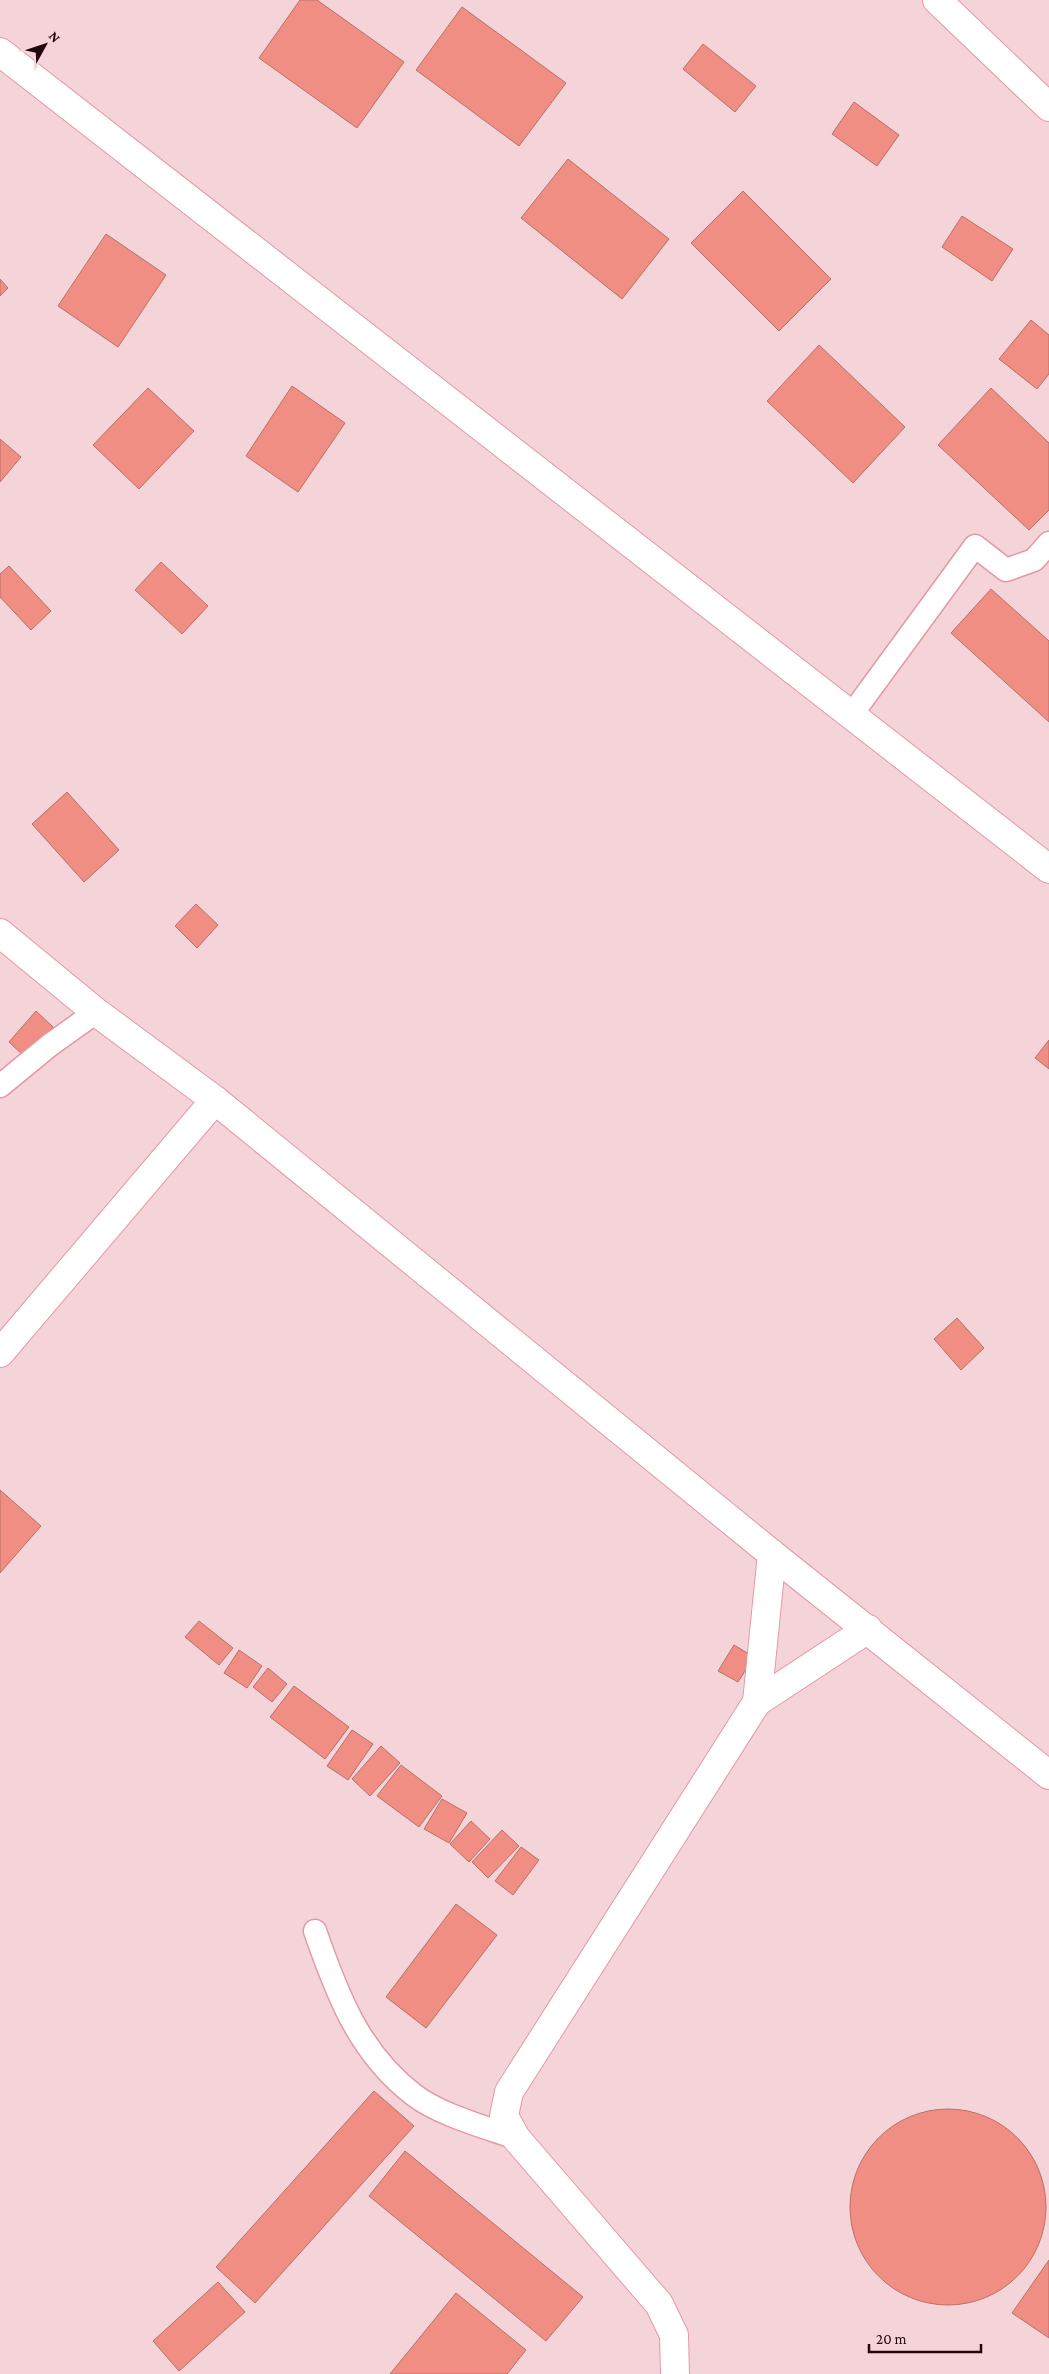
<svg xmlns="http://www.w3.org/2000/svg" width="1049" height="2374" font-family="'Crimson Pro',serif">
<rect width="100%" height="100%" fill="#f5d4d9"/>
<!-- building -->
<g fill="#f08e83" stroke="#b87067">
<polygon points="300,0 317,0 404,62 357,128 259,58"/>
<polygon points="462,7 566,83 519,146 416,70"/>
<polygon points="703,44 756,86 735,112 683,69"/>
<polygon points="854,102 899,135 877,166 832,134"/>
<polygon points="568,159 669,239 622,299 521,218"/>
<polygon points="743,191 831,279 779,331 691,243"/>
<polygon points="962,216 1013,249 992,281 942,247"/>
<polygon points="106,234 166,275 118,347 58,306"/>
<polygon points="0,279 8,288 0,296"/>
<polygon points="1031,320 1049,335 1049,374 1037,389 999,359"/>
<polygon points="819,345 905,427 853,483 767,401"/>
<polygon points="292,386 345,423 298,492 246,456"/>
<polygon points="148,388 194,431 139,489 93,445"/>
<polygon points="991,388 1049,443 1049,510 1029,530 938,445"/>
<polygon points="0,439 21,457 0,482"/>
<polygon points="161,562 208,606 182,634 135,590"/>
<polygon points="9,566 51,611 31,630 0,597 0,574"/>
<polygon points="991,589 1049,641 1049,722 951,633"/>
<polygon points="67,792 119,850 84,882 32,824"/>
<polygon points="196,904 218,925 197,948 175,926"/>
<polygon points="36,1011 53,1027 26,1058 9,1042"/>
<polygon points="1049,1040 1049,1069 1035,1058"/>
<polygon points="957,1318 984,1348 961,1370 934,1339"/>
<polygon points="0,1490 41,1526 0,1573"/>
<polygon points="199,1621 233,1648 219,1665 185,1637"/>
<polygon points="734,1645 754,1657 738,1682 718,1671"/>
<polygon points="239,1650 262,1666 247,1688 224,1673"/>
<polygon points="268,1668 287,1684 272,1702 253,1687"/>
<polygon points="294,1686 349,1727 325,1759 270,1717"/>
<polygon points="352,1730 373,1744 348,1780 327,1766"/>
<polygon points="381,1746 400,1763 370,1796 352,1779"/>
<polygon points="401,1765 442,1796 419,1827 377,1796"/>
<polygon points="442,1799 467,1813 449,1843 424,1829"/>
<polygon points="471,1821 490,1839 469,1862 450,1844"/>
<polygon points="502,1830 519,1846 488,1878 472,1862"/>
<polygon points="521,1847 539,1860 513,1895 495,1881"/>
<polygon points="456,1904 497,1935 426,2028 386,1997"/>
<polygon points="374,2091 414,2126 255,2303 216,2267"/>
<circle cx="948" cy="2207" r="98"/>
<polygon points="405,2151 583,2297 546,2341 369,2196"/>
<polygon points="1049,2260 1049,2338 1012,2313"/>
<polygon points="218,2282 245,2312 179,2371 153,2341"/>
<polygon points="456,2293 526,2350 507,2374 390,2374"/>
</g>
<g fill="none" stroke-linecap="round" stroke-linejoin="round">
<defs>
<g id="service">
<polyline points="852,714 975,546 1006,570 1034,560 1049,543"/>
<polyline points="0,1086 50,1045 96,1012"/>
<path d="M315,1931c22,63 44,122 99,164 26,20 71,32 102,43"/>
</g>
<g id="minor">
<polyline points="937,0 1049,107"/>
<polyline points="0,52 1049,869"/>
<polyline points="0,933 96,1012 215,1100 772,1554 1049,1775"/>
<polyline points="0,1353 215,1100"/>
<polyline points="757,1702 772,1554"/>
<polyline points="675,2374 674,2335 659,2304 516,2138 504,2116 509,2092 757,1702 868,1629"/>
</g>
</defs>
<!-- service casing -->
<use href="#service" stroke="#e498a6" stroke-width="25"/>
<!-- minor casing -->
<use href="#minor" stroke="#e498a6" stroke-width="30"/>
<!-- service -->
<use href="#service" stroke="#fff" stroke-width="22"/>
<!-- minor -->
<use href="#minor" stroke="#fff" stroke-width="28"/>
</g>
<!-- north arrow -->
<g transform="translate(45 45) rotate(50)" stroke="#f5d4d9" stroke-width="4" paint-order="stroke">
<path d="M0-4L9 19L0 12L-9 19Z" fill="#21060d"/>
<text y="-8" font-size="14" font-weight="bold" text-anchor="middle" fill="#21060d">N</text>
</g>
<!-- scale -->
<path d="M869 2344v8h112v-8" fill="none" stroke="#21060d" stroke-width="2.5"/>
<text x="876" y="2344" font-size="15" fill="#21060d" stroke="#f5d4d9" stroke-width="4" paint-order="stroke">20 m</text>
</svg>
